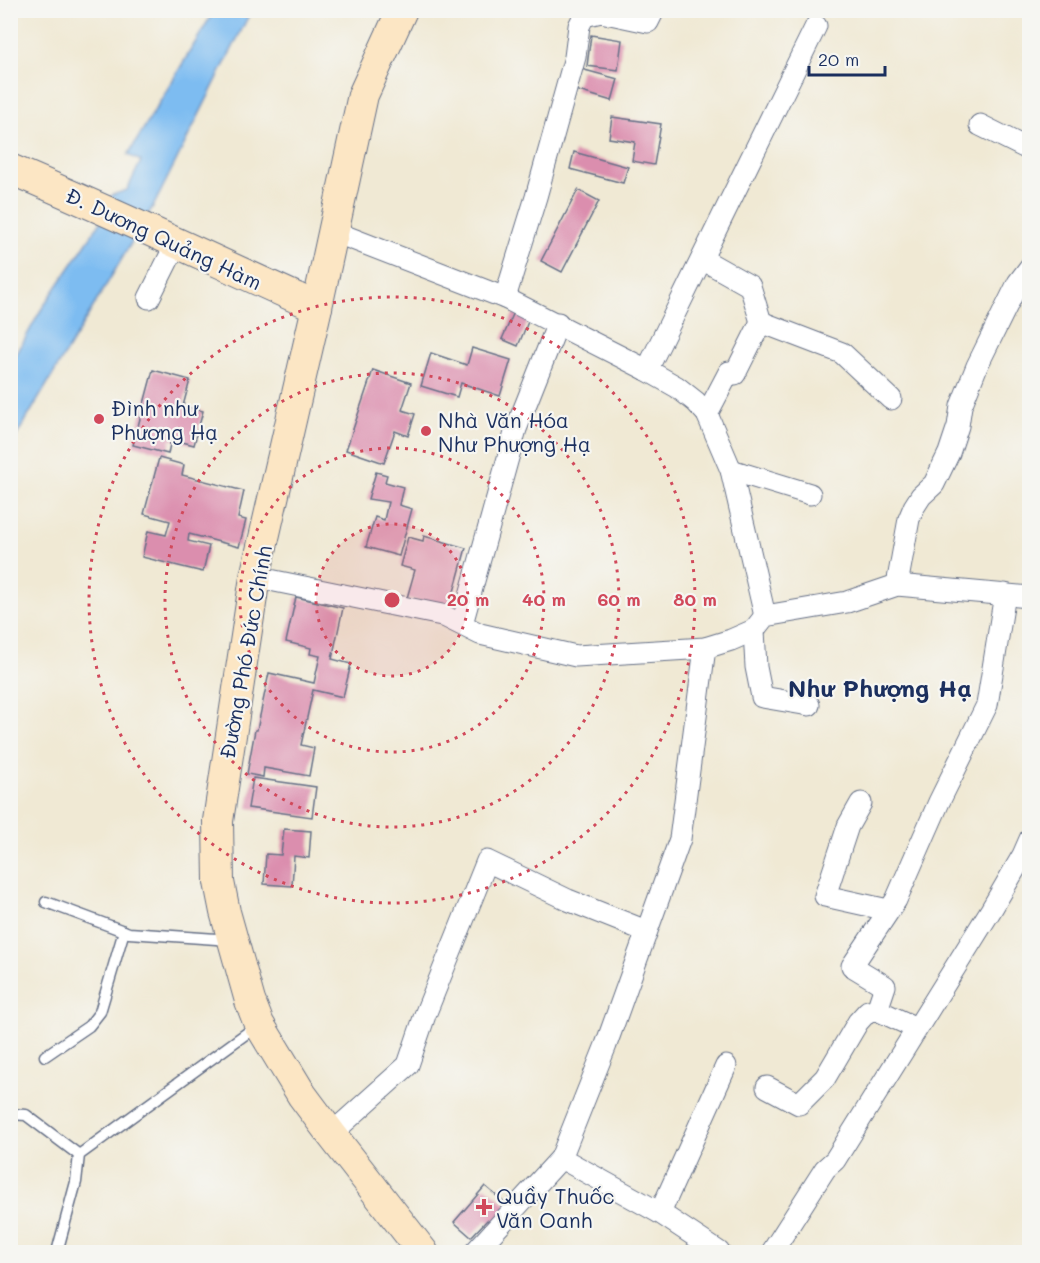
<svg xmlns="http://www.w3.org/2000/svg" width="1040" height="1263" font-family="Mali,sans-serif">
<rect width="100%" height="100%" fill="#f6f6f2"/>
<filter id="ink" filterUnits="userSpaceOnUse"><feTurbulence type="fractalNoise" baseFrequency=".0167" numOctaves="2"/><feDisplacementMap in="SourceGraphic" scale="12" xChannelSelector="R" yChannelSelector="G"/><feConvolveMatrix kernelMatrix="1 2 1 2 8 2 1 2 1" color-interpolation-filters="sRGB"/></filter>
<filter id="wash" filterUnits="userSpaceOnUse"><feTurbulence type="fractalNoise" baseFrequency=".008" numOctaves="4" result="noise"/><feDisplacementMap in="SourceGraphic" scale="24" xChannelSelector="R" yChannelSelector="G"/><feGaussianBlur stdDeviation="1.35" result="paint"/><feColorMatrix in="noise" values="0 0 0 0 0 0 0 0 0 0 0 0 0 0 0 0 0 1.4 0 .05"/><feComposite in="paint" operator="in"/></filter>
<g filter="url(#wash)">
<rect width="100%" height="100%" fill="#f0e9d4"/>
<!-- water -->
<polygon fill="#7dbcf1" stroke="#4c76a8" stroke-width="1.5" points="214,11 251,11 155,203 11,445 11,364 41,310 100,223 112,195 127,190 141,161 128,155"/>
<g id="blocks">
<!-- building -->
<g fill="#db8eae">
<polygon points="591,35 622,40 618,70 587,66"/>
<polygon points="581,69 618,79 612,101 575,90"/>
<polygon points="612,117 661,124 654,165 632,161 635,142 609,138"/>
<polygon points="574,152 628,167 623,183 570,169"/>
<polygon points="578,190 599,201 562,272 541,261"/>
<polygon points="515,310 530,317 518,346 502,339"/>
<polygon points="472,348 511,360 500,396 461,383 457,397 421,386 431,353 467,365"/>
<polygon points="153,370 190,380 183,406 203,411 194,445 171,439 168,454 133,445"/>
<polygon points="373,370 411,383 402,410 415,414 408,436 395,431 384,463 346,450"/>
<polygon points="159,458 184,465 182,475 244,491 238,518 246,520 239,547 189,534 188,541 209,546 203,572 142,557 148,531 166,535 170,521 144,514"/>
<polygon points="376,472 387,475 385,482 403,487 399,505 412,509 399,556 366,547 375,517 384,520 388,502 368,499"/>
<polygon points="424,536 466,548 449,610 407,598 415,570 400,566 408,537 423,541"/>
<polygon points="296,597 343,608 332,659 351,664 343,697 313,690 301,745 314,748 309,776 264,768 263,777 247,774 255,730 257,730 269,673 314,683 320,656 310,654 311,648 286,642"/>
<polygon points="253,778 316,787 312,817 248,808"/>
<polygon points="284,829 311,831 309,858 294,856 292,886 264,884 266,854 281,855"/>
<polygon points="485,1186 511,1208 494,1227 487,1220 471,1237 454,1222"/>
</g>
</g>
</g>
<g filter="url(#ink)">
<use href="#blocks" fill-opacity="0" stroke="#667087" stroke-width="1.5"/>
<g fill="none" stroke-linecap="round" stroke-linejoin="round">
<defs>
<g id="lane">
<polyline points="46,902 129,933 231,940"/>
<polyline points="45,1056 89,1026 100,1012 124,931"/>
<polyline points="10,1114 26,1115 79,1155"/>
<polyline points="57,1252 76,1182 79,1155 258,1025"/>
</g>
<g id="street">
<polyline points="980,125 1030,150"/>
<polyline points="332,231 505,298 647,370 677,387 696,402 707,414 731,470 765,616"/>
<polyline points="702,259 750,286 761,322"/>
<polyline points="149,298 176,244"/>
<polyline points="505,298 536,197 575,57 579,26 584,16 601,12 648,22 654,10"/>
<polyline points="647,370 816,26"/>
<polyline points="707,414 729,372 735,374 761,322 842,353 891,399"/>
<polyline points="731,470 810,494"/>
<polyline points="255,577 442,615 480,634 576,656 705,648 731,640 754,630 765,616 847,602 897,585 1030,597"/>
<polyline points="897,585 909,519 914,507 921,496 934,484 949,453 958,426 961,406 977,366 1018,283 1030,267"/>
<polyline points="462,624 516,429 558,323"/>
<polyline points="754,630 756,667 762,697 809,705"/>
<polyline points="861,803 848,826 825,896 888,910"/>
<polyline points="877,1010 885,986 852,966 896,900 939,802 987,705 1005,594"/>
<polyline points="767,1087 799,1104 825,1078 858,1022 868,1011 877,1010 916,1028"/>
<polyline points="331,1134 408,1065 425,1015 487,861 568,900 646,931"/>
<polyline points="561,1158 660,1213 726,1066"/>
<polyline points="660,1213 719,1252"/>
<polyline points="475,1252 561,1158 606,1045 680,839 705,648"/>
<polyline points="772,1252 825,1169 835,1160 991,910 1023,855 1030,839"/>
</g>
<g id="secondary">
<polyline points="402,10 363,95 317,307 255,577 218,821 219,882 225,912 250,1001 259,1024 302,1095 331,1134 423,1252"/>
<path d="M10,169c104,44 205,92 307,138"/>
</g>
</defs>
<!-- lane casing -->
<use href="#lane" stroke="#667087" stroke-width="13"/>
<!-- street casing -->
<use href="#street" stroke="#667087" stroke-width="23"/>
<!-- secondary casing -->
<use href="#secondary" stroke="#667087" stroke-width="32"/>
<!-- lane -->
<use href="#lane" stroke="#fff" stroke-width="10"/>
<!-- street -->
<use href="#street" stroke="#fff" stroke-width="21"/>
<!-- secondary -->
<use href="#secondary" stroke="#fce6c4" stroke-width="30"/>
</g>
</g>
<!-- distance rings -->
<circle cx="392" cy="600" r="76" fill="#d1495b" fill-opacity=".12"/>
<g fill="none" stroke="#d1495b" stroke-width="3" stroke-dasharray="3 6">
<circle cx="392" cy="600" r="76"/>
<circle cx="392" cy="600" r="152"/>
<circle cx="392" cy="600" r="227"/>
<circle cx="392" cy="600" r="303"/>
</g>
<!-- markers -->
<g fill="#d1495b" stroke="#f6f6f2" stroke-width="2">
<circle cx="99" cy="419" r="6"/>
<circle cx="426" cy="431" r="6"/>
<path d="M481 1198h6v6h6v6h-6v6h-6v-6h-6v-6h6z"/>
</g>
<g text-anchor="middle" dominant-baseline="central" stroke-width="4.5" stroke-linejoin="round" paint-order="stroke">
<!-- street labels -->
<g font-size="21" fill="#1b2f5e" stroke="#f6f6f2">
<text transform="translate(164 238) rotate(25)">Đ. Dương Quảng Hàm</text>
<text transform="translate(245 652) rotate(-80)">Đường Phó Đức Chính</text>
</g>
<!-- poi labels -->
<g font-size="21" fill="#1b2f5e" stroke="#f6f6f2" text-anchor="start">
<text x="111" y="407">Đình như<tspan x="111" dy="24">Phượng Hạ</tspan></text>
<text x="438" y="419">Nhà Văn Hóa<tspan x="438" dy="24">Như Phượng Hạ</tspan></text>
<text x="496" y="1195">Quầy Thuốc<tspan x="496" dy="24">Văn Oanh</tspan></text>
</g>
<!-- quarter labels -->
<g font-size="24" font-weight="bold" fill="#1b2f5e" stroke="#f6f6f2">
<text x="880" y="687">Như Phượng Hạ</text>
</g>
</g>
<circle cx="392" cy="600" r="9" fill="#d1495b" stroke="#f6f6f2" stroke-width="3"/>
<g font-size="18" text-anchor="middle" font-weight="bold" fill="#d1495b" stroke="#f6f6f2" stroke-width="4.5" stroke-linejoin="round" paint-order="stroke">
<text x="468" y="606">20 m</text>
<text x="544" y="606">40 m</text>
<text x="619" y="606">60 m</text>
<text x="695" y="606">80 m</text>
</g>
<!-- margin -->
<rect width="1040" height="1263" fill="none" stroke="#f6f6f2" stroke-width="36"/>
<!-- scale -->
<path d="M809 66v9h76v-9" fill="none" stroke="#1b2f5e" stroke-width="3"/>
<text x="818" y="66" font-size="18" fill="#1b2f5e" stroke="#f6f6f2" stroke-width="4.5" paint-order="stroke">20 m</text>
</svg>
